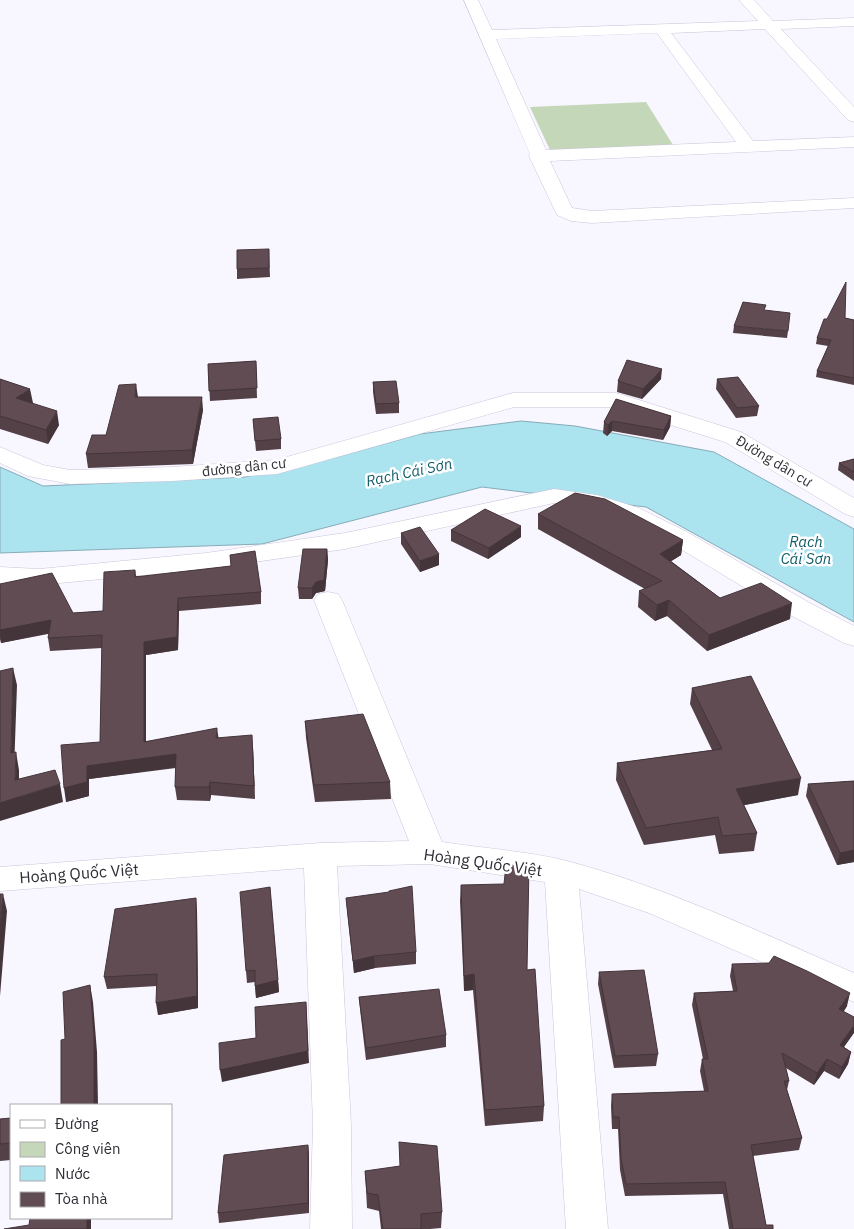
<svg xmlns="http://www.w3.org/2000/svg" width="854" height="1229" font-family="'IBM Plex Sans',sans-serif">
<rect width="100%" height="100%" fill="#f8f6ff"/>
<!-- green -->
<polygon fill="#c4d7b9" points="646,102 673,145 550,150 530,107"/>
<!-- water -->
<polygon fill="#abe3ef" stroke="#86acb8" points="521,421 575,426 714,452 854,529 854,622 646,507 482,487 262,544 0,553 0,467 43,486 245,477 333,458 420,434"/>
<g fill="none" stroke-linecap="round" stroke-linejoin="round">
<defs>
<g id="minor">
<path d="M464,0h14l14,30 266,-9 -19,-21h15l19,21 81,-3v8l-73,3 73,78v15l-6,-2 -83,-91 -94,4 82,108 101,-4v10l-304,14 22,47 20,3 262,-13v10l-262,15 -21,-2 -14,-6 -28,-59 1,-2zM657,33l79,109 -190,8 -50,-111z"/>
<polygon points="513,393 615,393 623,395 741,432 854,498 854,517 845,514 725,442 613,407 514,407 277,474 172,481 70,484 28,476 0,463 0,447 43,465 70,470 172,467 276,460"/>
<polygon points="554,489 597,495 639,508 687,532 808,602 854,626 854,646 844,643 788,614 669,542 621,518 593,509 554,503 345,549 206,569 39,585 0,583 0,567 39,569 206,553 345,533"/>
<path d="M328,592l10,2 4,6 100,242c39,6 83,9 121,18 101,26 196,72 291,113v29l-205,-89 -70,-24 29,340h-42l-21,-347 -115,-18 -93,2 14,259 1,104h-42l3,-104 -9,-257 -304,23v-24l320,-24 89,-2 -95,-241 4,-6z"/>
</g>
</defs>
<!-- minor casing -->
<use href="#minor" stroke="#cac4da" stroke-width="1"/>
<!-- minor -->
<use href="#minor" fill="#fff" fill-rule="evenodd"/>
</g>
<!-- wall -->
<g fill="#534147">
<polygon points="269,249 270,277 237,279 237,269"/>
<polygon points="845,318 854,320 854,385 816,377 817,371 828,346 816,344 817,338"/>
<polygon points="734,326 788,331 787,338 733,333"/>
<polygon points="256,361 257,398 210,401 208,364"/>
<polygon points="0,379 33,403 32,403 59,425 48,444 0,429"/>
<polygon points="661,379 642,399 617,392 618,381"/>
<polygon points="717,379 759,406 757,416 736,418 716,389"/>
<polygon points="373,382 399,403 399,413 376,414 373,392"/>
<polygon points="138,397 203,410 193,464 88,468 86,454 106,435"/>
<polygon points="616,399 671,416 670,427 663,440 612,431 607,436 603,433 604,422"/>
<polygon points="253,419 281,439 281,449 256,451"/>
<polygon points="854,459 854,481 838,470 839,463"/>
<polygon points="538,514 683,540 681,555 671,561 720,598 790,619 707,651 667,616 655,621 638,607 639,591 645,589 538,529"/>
<polygon points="451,530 521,537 488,559 451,541"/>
<polygon points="401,533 439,565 420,572 401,544"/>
<polygon points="327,549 328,560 325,591 316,593 312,599 299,599 298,588"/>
<polygon points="135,570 136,576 261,592 261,604 179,611 178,650 146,655 146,741 218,738 253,748 255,799 211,795 210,801 177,800 175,787 176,768 89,779 89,796 66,802 100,742 102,648 50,651 48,638 49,633 1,643 0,639 0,584 73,613 103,611"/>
<polygon points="692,688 798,795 744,805 757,833 754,851 719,854 715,835 644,845 616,780 617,763 712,750 690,704"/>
<polygon points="305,721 390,782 391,799 315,802 306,738"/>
<polygon points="854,781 854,862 837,865 806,796 808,784"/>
<polygon points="461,885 527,970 544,1106 543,1121 485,1126 473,990 464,991 460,901"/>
<polygon points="270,887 279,992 256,998 255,982 247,983 246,971"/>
<polygon points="346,898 416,952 416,964 375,968 354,973 347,910"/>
<polygon points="197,910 198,1008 158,1015 157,986 107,989 104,977"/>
<polygon points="732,964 847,1006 844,1011 844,1047 851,1052 848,1064 839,1079 824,1071 814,1085 786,1068 789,1081 787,1090 802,1138 799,1150 753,1156 766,1225 773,1229 729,1229 723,1194 625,1196 620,1170 618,1129 612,1129 611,1106 612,1094 704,1091 700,1071 702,1059 703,1059 692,1005 694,993 733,991 730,976"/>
<polygon points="599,972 658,1054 656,1066 614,1068 598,984"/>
<polygon points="359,997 446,1035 446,1047 366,1060 360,1009"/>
<polygon points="11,1118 11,1160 0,1161 0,1119"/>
<polygon points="308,1145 309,1156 309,1213 219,1223 218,1213"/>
<polygon points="365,1171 442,1212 441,1228 430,1229 381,1229 379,1211 367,1208"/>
</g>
<!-- shaded-wall -->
<g fill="#44353a">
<polygon points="662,369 661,379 642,399 643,389"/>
<polygon points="136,384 138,397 135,397"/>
<polygon points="30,389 33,403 18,412 16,398"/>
<polygon points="202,397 203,410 193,464 192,450"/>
<polygon points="57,411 59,425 48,444 46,430"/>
<polygon points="671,416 670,427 663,440 664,430"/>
<polygon points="612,421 612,431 607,436 608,425"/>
<polygon points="521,526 521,537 488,559 489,548"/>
<polygon points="683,540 681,555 659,569 660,554"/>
<polygon points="327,549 328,560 325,591 316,593 312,599 312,588"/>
<polygon points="439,554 439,565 420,572 420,561"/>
<polygon points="178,598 179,611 178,650 146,655 146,755 144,742 144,642"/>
<polygon points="669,600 667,616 655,621 657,605"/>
<polygon points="792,603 790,619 707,651 709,635"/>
<polygon points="51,620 53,633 1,643 0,630"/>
<polygon points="13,668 17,685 14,771 11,753"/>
<polygon points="217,728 219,741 216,738"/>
<polygon points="252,735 253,748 255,799 254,786"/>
<polygon points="16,752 19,770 19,797 60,784 63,802 0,821 0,803 15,780"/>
<polygon points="176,754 177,767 89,779 89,796 66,802 64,788 87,766"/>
<polygon points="801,778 798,795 734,807 736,789"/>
<polygon points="210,782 211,795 210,801 209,787"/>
<polygon points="854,850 854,862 837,865 840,853"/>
<polygon points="3,894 7,911 0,996 0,931"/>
<polygon points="196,898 197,910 198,1008 158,1015 156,1003"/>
<polygon points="374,956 375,968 354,973 353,961"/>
<polygon points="474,974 473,990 464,991 464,976"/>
<polygon points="278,980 279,992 256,998 255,986"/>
<polygon points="90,985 93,1002 97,1052 98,1105 94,1105"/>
<polygon points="850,993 847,1006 837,1021 839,1009"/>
<polygon points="306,1002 309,1063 222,1082 220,1070"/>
<polygon points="854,1025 854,1033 837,1057 840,1045"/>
<polygon points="851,1052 848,1064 839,1079 842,1067"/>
<polygon points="827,1059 824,1071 814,1085 817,1073"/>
<polygon points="308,1145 309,1156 309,1213 308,1203"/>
<rect x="87" y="1218" width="4" height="11"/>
</g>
<!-- building -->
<g fill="#614c53" stroke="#44353a">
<polygon points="269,249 269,268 237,269 237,250"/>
<polygon points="846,282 845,318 854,320 854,378 817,371 831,340 817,338 824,319 827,319"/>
<polygon points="743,302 766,305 764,310 790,313 788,331 734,326"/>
<polygon points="627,360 662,369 643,389 618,381"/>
<polygon points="256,361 257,388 209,391 208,364"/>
<polygon points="738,377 759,406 737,408 717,379"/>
<polygon points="0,379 30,389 16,398 57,411 46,430 0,416"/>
<polygon points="396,381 399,403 376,404 373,382"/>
<polygon points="136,384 135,397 202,397 192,450 86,454 92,435 106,435 119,385"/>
<polygon points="616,399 671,416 664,430 612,421 608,425 604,422"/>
<polygon points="278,417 281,439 255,441 253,419"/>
<polygon points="854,459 854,472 839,463"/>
<polygon points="575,493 605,499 683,540 660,554 720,598 761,583 792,603 709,635 669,600 657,605 639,591 662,581 538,514"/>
<polygon points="485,509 521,526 489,548 451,530"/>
<polygon points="420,527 439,554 420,561 401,533"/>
<polygon points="303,549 327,549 324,580 316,582 312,588 298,588"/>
<polygon points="255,551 261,592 178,598 177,637 144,642 144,742 217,728 216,738 252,735 254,786 210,782 209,787 175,787 176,754 87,766 87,782 64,788 61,745 100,742 102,635 48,638 51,620 0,630 0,584 52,573 73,613 103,611 104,572 135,570 135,577 231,566 230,555"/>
<polygon points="13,668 11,753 16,752 15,780 55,770 60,784 0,803 0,671"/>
<polygon points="751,676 801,778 736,789 757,833 722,836 718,817 646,828 617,763 722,749 692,688"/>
<polygon points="363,714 390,782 314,785 305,721"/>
<polygon points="854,781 854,850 840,853 808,784"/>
<polygon points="506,865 529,866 527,970 535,969 544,1106 485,1110 474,974 464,976 461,885 504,884"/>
<polygon points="412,886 416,952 374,956 353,961 346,898 389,892 389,891"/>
<polygon points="270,887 278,980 255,986 255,970 246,971 240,892"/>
<polygon points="0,894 3,894 0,931"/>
<polygon points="196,898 197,996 156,1003 157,974 104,977 115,909"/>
<polygon points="774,956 807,971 850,993 839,1009 854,1017 854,1025 840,1045 851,1052 842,1067 827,1059 817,1073 782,1053 789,1081 784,1081 802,1138 751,1145 766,1225 773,1225 773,1229 733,1229 725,1182 626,1184 621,1158 619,1117 613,1117 612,1094 708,1091 702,1059 708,1059 694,993 737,991 732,964 769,963"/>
<polygon points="644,970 658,1054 615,1056 599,972"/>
<polygon points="90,985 94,1035 94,1105 61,1105 61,1040 65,1039 63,992"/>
<polygon points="439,989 446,1035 366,1048 359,997"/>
<polygon points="306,1002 308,1051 220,1070 219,1043 256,1038 255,1007"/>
<polygon points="11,1118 11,1143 0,1144 0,1119"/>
<polygon points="399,1142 437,1146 442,1212 421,1214 421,1229 383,1229 378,1195 367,1193 365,1171 400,1166"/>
<polygon points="308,1145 308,1203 218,1213 224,1155"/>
<polygon points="30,1218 87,1218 87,1229 4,1229 29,1225"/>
</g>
<g text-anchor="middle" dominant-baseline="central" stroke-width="5" stroke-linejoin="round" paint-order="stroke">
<!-- street labels -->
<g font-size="14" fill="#302d36" stroke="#fff">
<text transform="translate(774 461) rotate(31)">Đường dân cư</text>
<text transform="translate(244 467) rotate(-6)">đường dân cư</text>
</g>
<!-- water labels -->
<g font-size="15" font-style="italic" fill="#105c69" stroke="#fff">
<text transform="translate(409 472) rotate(-12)">Rạch Cái Sơn</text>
<text x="806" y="541">Rạch<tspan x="806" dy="17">Cái Sơn</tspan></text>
</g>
<!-- near-street labels -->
<g font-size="16" fill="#302d36" stroke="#fff">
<text transform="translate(483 862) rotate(8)">Hoàng Quốc Việt</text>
<text transform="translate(79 873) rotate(-4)">Hoàng Quốc Việt</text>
</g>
</g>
<!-- legend -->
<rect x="10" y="1104" width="162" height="115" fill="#ffffff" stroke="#acabaf"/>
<rect x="20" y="1120" width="25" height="8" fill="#ffffff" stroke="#acabaf"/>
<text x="55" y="1129" font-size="15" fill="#302d36">Đường</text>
<rect x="20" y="1142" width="25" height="15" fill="#c4d7b9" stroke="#acabaf"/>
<text x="55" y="1154" font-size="15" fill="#302d36">Công viên</text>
<rect x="20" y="1166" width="25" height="15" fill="#abe3ef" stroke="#acabaf"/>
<text x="55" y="1179" font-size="15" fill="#302d36">Nước</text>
<rect x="20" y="1192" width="25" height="15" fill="#614c53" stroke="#acabaf"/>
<text x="55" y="1204" font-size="15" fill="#302d36">Tòa nhà</text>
</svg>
